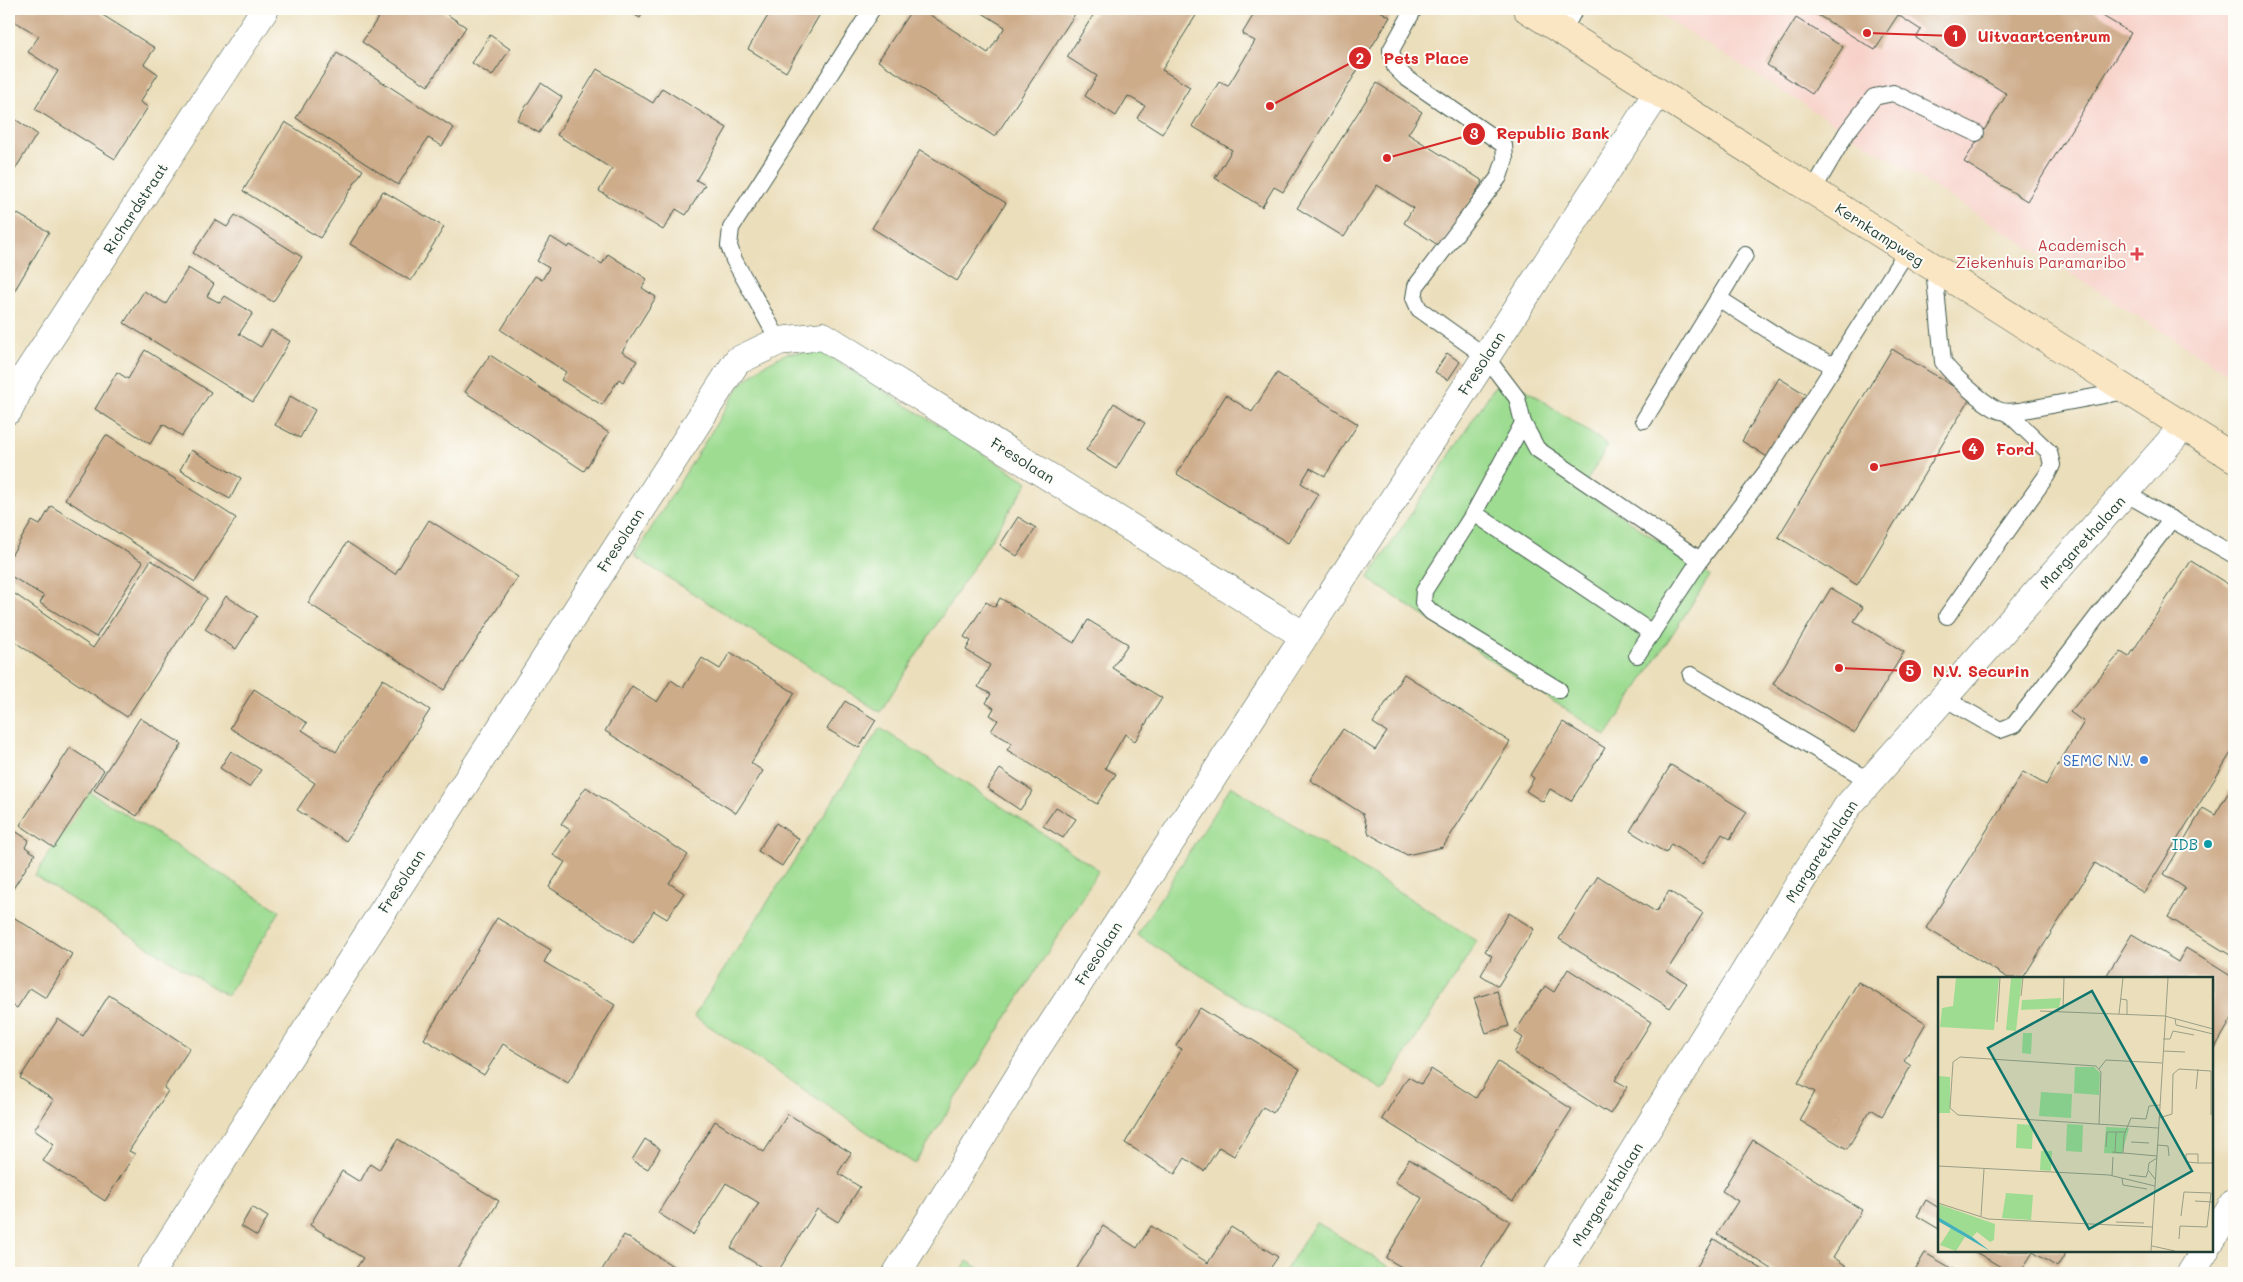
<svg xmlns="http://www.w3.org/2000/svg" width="2243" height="1282" font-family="Mali,sans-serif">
<rect width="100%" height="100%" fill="#fdfcf7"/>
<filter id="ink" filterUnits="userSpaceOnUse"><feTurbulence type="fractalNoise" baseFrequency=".02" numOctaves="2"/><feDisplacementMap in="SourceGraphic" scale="10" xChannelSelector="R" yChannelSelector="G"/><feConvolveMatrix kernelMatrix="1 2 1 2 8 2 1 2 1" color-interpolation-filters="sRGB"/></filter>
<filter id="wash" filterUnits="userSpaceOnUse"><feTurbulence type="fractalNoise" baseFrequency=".0096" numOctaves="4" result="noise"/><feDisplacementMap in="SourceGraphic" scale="20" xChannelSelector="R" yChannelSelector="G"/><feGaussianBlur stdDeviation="1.12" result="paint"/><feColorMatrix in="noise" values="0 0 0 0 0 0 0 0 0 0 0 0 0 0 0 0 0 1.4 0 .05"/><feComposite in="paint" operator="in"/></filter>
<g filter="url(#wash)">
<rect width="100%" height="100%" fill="#ebdebb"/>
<!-- built -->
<polygon fill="#f7d1c9" points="1651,9 2234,9 2234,377 1847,132"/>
<!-- green -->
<g fill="#9ddc91" stroke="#5e8c62">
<polygon points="822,352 1028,482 880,712 634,556 741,384 764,365 787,353"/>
<polygon points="1503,374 1608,445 1582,489 1710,576 1606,736 1368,579"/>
<polygon points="880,728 1099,870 915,1164 694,1016"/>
<polygon points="1231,786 1477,941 1383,1090 1137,935"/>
<polygon points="88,791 280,911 227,996 35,876"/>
<polygon points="1316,1222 1399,1273 1284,1273"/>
<polygon points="967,1261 988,1273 960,1273"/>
</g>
<g id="blocks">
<!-- building -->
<g fill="#cdac8a">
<polygon points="9,9 93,9 155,48 144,64 158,74 140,102 148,107 115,159 35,109 58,71 28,52 39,36 9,18"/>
<polygon points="384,9 439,9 466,27 428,86 362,42"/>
<polygon points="625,9 645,9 640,18"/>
<polygon points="772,9 823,9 786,72 748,49"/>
<polygon points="912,9 921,9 988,53 1005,27 976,9 1066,9 1075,14 995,137 878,61"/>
<polygon points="1097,9 1200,9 1162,70 1190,87 1162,134 1137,118 1145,106 1128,96 1116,116 1085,96 1097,76 1067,57"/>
<polygon points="1257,9 1377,9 1390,17 1283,192 1274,187 1262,207 1215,178 1232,150 1192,126 1219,82 1228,86 1255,41 1242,34"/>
<polygon points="1808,9 2091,9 2131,33 2027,201 1964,162 2007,94 1916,38 1921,30 1898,15 1875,50"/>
<polygon points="1796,18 1843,47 1812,94 1767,65"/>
<polygon points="490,35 510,49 492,76 472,63"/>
<polygon points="337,53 454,128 442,146 428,138 398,185 296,118"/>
<polygon points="597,69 653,103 662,88 727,128 696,180 705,185 686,215 676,209 663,230 599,191 612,169 557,135"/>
<polygon points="541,83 562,97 539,133 517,120"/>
<polygon points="1377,83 1422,112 1408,134 1483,181 1441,247 1404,223 1413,208 1377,185 1344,237 1297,208"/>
<polygon points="9,115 37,134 9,179"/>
<polygon points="285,122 363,170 320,238 243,191"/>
<polygon points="920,150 1006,203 957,281 872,228"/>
<polygon points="383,191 444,227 411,281 350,244"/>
<polygon points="9,209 49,232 9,300"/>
<polygon points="235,215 302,257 273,302 193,253 215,220 227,227"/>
<polygon points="551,237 568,248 570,245 602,264 608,254 647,279 642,288 656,297 622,352 637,361 623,382 619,379 602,405 561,380 566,372 501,330 535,276 542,280 549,268 537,261"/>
<polygon points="188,268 214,284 207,296 220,303 225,296 253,313 239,334 261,347 271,330 290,341 253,402 124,323 144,291 166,304"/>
<polygon points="1892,349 1971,397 1857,585 1778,537"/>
<polygon points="145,350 211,392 182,436 163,424 150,444 95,409 117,372 128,379"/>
<polygon points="1447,353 1460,362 1448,380 1435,372"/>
<polygon points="490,355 609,433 584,471 465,392"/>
<polygon points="1277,373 1358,424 1325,476 1310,468 1301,483 1318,494 1288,543 1177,474 1226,395 1252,412"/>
<polygon points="1779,378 1807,395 1769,458 1742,441"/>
<polygon points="290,396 315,410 300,438 275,425"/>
<polygon points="1114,403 1145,423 1116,469 1086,450"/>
<polygon points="106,435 236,518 195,582 65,499"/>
<polygon points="191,450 241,478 230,499 180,470"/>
<polygon points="51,506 143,562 96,637 40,603 44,596 9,575 9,559 32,521 40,525"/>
<polygon points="1018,517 1036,528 1017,556 1000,545"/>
<polygon points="429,520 518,577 444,690 308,603 347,542 395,574"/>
<polygon points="151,560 207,598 127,717 9,638 9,590 93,648"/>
<polygon points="2191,561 2234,588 2234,748 2144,893 2095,863 2023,978 2008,978 1926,928 2023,772 2046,785 2084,722 2070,712 2121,652 2129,657"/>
<polygon points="1831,588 1863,607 1854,621 1904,652 1855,733 1773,684"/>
<polygon points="226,596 257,616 236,649 205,629"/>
<polygon points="1000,598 1074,643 1088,620 1128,644 1112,668 1162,698 1135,741 1125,734 1105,768 1116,774 1097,804 1007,750 1012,743 991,731 998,720 990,715 994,708 986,703 991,694 978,687 990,665 966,650 971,641 964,637 986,602 995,607"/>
<polygon points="730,652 795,693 751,763 763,771 736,813 605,731 632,686 657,702 671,680 683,688 702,658 720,669"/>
<polygon points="1404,674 1510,742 1443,847 1407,855 1369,834 1363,814 1310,780 1343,729 1375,750 1387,732 1373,723"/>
<polygon points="383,679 430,710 346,841 297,810 315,783 230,728 254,689 307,723 302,730 336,752"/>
<polygon points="845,701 876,720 859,748 827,729"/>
<polygon points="140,718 182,744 137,816 94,790"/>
<polygon points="1563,722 1605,748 1571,801 1550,789 1543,802 1526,791 1534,778 1530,775"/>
<polygon points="70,748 104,770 54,848 20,825"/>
<polygon points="231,751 261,770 249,787 220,768"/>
<polygon points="1671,765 1747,812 1730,839 1722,834 1703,864 1671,844 1666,853 1630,831"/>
<polygon points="1000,769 1033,791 1020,810 987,788"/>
<polygon points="2234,783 2234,947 2230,955 2168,917 2185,888 2164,874 2203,808 2215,815"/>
<polygon points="586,787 688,855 669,883 684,893 667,919 654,911 633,943 549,887 565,862 553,855 570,830 561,824"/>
<polygon points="1056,807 1076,819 1063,838 1043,826"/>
<polygon points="776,823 799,839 782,866 758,851"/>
<polygon points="9,827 29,840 25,847 35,854 9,895"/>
<polygon points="1598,876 1656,912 1669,891 1703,913 1667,971 1687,983 1670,1008 1559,939"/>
<polygon points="1509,913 1534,929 1498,986 1481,975 1492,956 1485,951"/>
<polygon points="10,915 72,954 46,998 30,988 17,1008 9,1003"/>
<polygon points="497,918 551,950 544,962 615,1005 568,1083 503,1044 484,1075 424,1039"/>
<polygon points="2132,934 2178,962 2186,948 2234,978 2234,1015 2212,1053 2212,978 2105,978"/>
<polygon points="1568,969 1651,1022 1615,1080 1627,1087 1610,1114 1514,1053 1523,1038 1515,1032 1545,986 1554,992"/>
<polygon points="1858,982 1926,1023 1904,1061 1911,1066 1882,1116 1871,1109 1847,1149 1799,1120 1815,1092 1798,1083"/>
<polygon points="1497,991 1509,1026 1486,1033 1474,998"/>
<polygon points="109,995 190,1048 164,1088 168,1091 129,1151 135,1154 105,1201 43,1161 54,1144 34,1130 54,1100 20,1078 58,1019 83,1036"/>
<polygon points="1200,1008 1300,1069 1273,1113 1263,1107 1234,1156 1219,1147 1204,1171 1185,1158 1175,1174 1125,1143 1182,1049 1176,1046"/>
<polygon points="1498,1062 1572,1109 1513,1201 1382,1119 1408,1077 1421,1084 1431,1069 1476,1098"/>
<polygon points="788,1114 851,1153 838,1173 860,1187 838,1222 817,1209 777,1273 771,1273 731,1248 759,1203 726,1183 693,1235 658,1213 715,1121 764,1152"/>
<polygon points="398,1139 499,1201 454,1273 353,1273 363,1258 310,1225 342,1171 360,1182 370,1164 379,1170"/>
<polygon points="645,1139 660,1149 648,1169 632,1160"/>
<polygon points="1753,1140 1862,1210 1833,1257 1848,1267 1844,1273 1778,1273 1717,1234 1738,1201 1722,1191"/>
<polygon points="1409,1159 1510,1221 1478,1273 1412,1273 1386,1258 1422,1198 1395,1182"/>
<polygon points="1926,1200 1939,1208 1939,1229 1917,1216"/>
<polygon points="252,1207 268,1217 257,1236 241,1226"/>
<polygon points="1103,1226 1137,1248 1151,1226 1208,1263 1231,1227 1278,1257 1267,1273 1074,1273"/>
<polygon points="624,1235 684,1273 600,1273"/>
<polygon points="1714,1239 1768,1273 1693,1273"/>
<polygon points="1974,1251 2067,1251 2057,1267 2033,1252 2020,1273 2011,1273"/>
<polygon points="1925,1253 1960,1273 1913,1273"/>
</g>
</g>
</g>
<g filter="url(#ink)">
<use href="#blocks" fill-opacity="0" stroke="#3e5548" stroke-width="1"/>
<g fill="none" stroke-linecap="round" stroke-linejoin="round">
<defs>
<g id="lane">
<polyline points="1414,9 1391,50 1395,67 1405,77 1504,145 1505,159 1499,177 1416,286 1414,298 1419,309 1485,356 1517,398 1523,423 1537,449 1700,560"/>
<polyline points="1563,31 1575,9"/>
<polyline points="1813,190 1847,132 1874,97 1893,93 1976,133"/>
<path d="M1934,268l9,94c9,13 39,40 53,47 7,4 15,3 23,2l107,-20"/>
<polyline points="1718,298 1790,344 1834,366"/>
<polyline points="779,341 734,260 729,246 731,228 872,9"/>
<polyline points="1644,420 1745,255"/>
<polyline points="1523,423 1474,513 1424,591 1423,603 1431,612 1559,690"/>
<polyline points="2125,493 2234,555"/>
<polyline points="1474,513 1652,633"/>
<polyline points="1947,616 2047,475 2052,465 2049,452 2007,412"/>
<polyline points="1637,655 1700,560 1772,464 1907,251"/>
<polyline points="1691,675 1870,781"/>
<polyline points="1944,698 2000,730 2014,725 2172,519"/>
</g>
<g id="street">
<polyline points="9,410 26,375 265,9"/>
<polyline points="2212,1239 2234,1203"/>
<polyline points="150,1273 737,361 779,341 823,336 1303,635"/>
<polyline points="897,1273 1036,1049 1658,92"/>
<polyline points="1558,1273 1847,807 2183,427"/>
<polyline points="2191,1273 2205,1251"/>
</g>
<polyline id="secondary" points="1527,9 2234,458"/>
</defs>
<!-- lane casing -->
<use href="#lane" stroke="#3e5548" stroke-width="18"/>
<!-- street casing -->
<use href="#street" stroke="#3e5548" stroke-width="29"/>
<!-- secondary casing -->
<use href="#secondary" stroke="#3e5548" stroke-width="29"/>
<!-- lane -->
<use href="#lane" stroke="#fff" stroke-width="16"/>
<!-- street -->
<use href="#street" stroke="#fff" stroke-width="28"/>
<!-- secondary -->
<use href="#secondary" stroke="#fbe6c4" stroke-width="28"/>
</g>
</g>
<!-- markers -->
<path fill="#e0444e" stroke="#fdfcf7" stroke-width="2" d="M2134.5 246.5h5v5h5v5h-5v5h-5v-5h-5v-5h5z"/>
<circle fill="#3f7fe0" stroke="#fdfcf7" stroke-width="2" cx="2144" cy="760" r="5"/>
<circle fill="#0f9aa8" stroke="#fdfcf7" stroke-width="2" cx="2208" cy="844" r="5"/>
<g text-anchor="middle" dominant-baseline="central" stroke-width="4" stroke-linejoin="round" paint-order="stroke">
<!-- street labels -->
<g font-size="15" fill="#1f3d34" stroke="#fdfcf7">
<text transform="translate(135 208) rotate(-57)">Richardstraat</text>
<text transform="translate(1880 234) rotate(33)">Kernkampweg</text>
<text transform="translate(1481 363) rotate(-57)">Fresolaan</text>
<text transform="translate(1023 460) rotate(32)">Fresolaan</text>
<text transform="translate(620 540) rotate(-57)">Fresolaan</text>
<text transform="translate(2082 542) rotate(-48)">Margarethalaan</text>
<text transform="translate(1821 851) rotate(-57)">Margarethalaan</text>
<text transform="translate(401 881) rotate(-57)">Fresolaan</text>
<text transform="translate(1098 953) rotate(-57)">Fresolaan</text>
<text transform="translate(1607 1194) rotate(-58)">Margarethalaan</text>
</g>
<!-- health labels -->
<g font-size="15" fill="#be3a42" stroke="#fdfcf7" text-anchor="end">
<text x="2126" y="245">Academisch<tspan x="2126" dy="17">Ziekenhuis Paramaribo</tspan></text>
</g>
<!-- shop labels -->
<g font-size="15" fill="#366cbe" stroke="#fdfcf7" text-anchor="end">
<text x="2134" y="760">SEMC N.V.</text>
</g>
<!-- culture labels -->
<g font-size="15" fill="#0d838f" stroke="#fdfcf7" text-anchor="end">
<text x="2198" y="844">IDB</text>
</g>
</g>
<!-- overview -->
<g transform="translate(1938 977)">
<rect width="275" height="275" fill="#ebdebb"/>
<path d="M18,1h43l-5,52 -54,-3 2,-19 11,-2zM73,1h11l-6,53 -10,-1zM123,21l-2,10 -38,2 1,-10zM85,56h9l-1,21 -9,-1zM137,90h19l6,6 -1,22 -25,-2zM0,99l12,1v36h-12zM103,115l31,2 -1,24 -32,-2zM79,147l16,1 -1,24 -16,-1zM129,147l16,1 -1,27 -16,-1zM168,150l23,1 -7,26 -18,-1zM103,174h11l-1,20 -11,-1zM68,216l27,2 -2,25 -29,-2zM0,227l57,20 -1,16 -4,2 -13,-10 -5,5 -34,-20zM13,251l14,9 -9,14 -16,-6z" fill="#9ddc91"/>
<path d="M0,240l34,20 18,14 -52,-30z" fill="#41b1ba"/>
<path fill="none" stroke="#999e85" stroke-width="1" d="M83,19l2,-18M183,22l6,1v14M125,32l1,-31M102,34l125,5 48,13M181,37l4,-36M237,42l1,6 37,9M59,45l3,-44M225,62h7l3,-8 21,4M225,74l22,1M161,92l7,-9 56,3M258,112l2,-20M221,141l13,-4 1,-40 6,-5 32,2v44M161,147l2,-52 -5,-6 -136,-9 -7,5 -3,46 8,7 200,13M193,165l18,1M219,168l11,1 1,10M168,170l1,-15h19M174,175l45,4M177,175l1,-20M185,176l1,-18 7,-17 15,1 3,-13 11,-1M260,186v-9h-12v8h1l11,1h15M0,189l171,9 46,11M191,198l17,2 2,-6M174,199l1,-19M184,201l1,7 24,4M217,202l-7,-9 1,-7 8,-5M257,224l17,1M0,226l50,16 165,8M43,239l3,-47M178,245l28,1M241,262l1,-13 27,1 4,-34 -27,-1 -3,24M214,269l23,5M213,274l17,-273"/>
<path fill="#0f766e" fill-opacity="0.15" stroke="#0f766e" stroke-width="2.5" d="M154,14l100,180 -103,58 -101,-181z"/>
<rect width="275" height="275" fill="none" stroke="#1f3d34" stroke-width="2.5"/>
</g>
<!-- callouts -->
<path fill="none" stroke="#d62828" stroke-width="2" d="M1867 33L1955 36M1270 106L1360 58M1387 158L1474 134M1874 467L1973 449M1839 668L1910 671"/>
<g fill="#d62828" stroke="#fdfcf7" stroke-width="2">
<circle cx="1867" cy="33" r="5"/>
<circle cx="1270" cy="106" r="5"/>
<circle cx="1387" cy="158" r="5"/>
<circle cx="1874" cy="467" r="5"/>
<circle cx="1839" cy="668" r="5"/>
<circle cx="1955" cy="36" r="12"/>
<circle cx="1360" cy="58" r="12"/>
<circle cx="1474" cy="134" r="12"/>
<circle cx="1973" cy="449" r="12"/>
<circle cx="1910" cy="671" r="12"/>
</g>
<g font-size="15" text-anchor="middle" font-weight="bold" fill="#fff">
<text x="1955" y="41">1</text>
<text x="1360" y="64">2</text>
<text x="1474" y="139">3</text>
<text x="1973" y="454">4</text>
<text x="1910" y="676">5</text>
</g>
<g font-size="16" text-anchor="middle" font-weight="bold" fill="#d62828" stroke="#fdfcf7" stroke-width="4" stroke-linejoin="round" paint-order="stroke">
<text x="2044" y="42">Uitvaartcentrum</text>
<text x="1426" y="64">Pets Place</text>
<text x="1553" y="139">Republic Bank</text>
<text x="2015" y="455">Ford</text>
<text x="1981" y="677">N.V. Securin</text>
</g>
<!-- margin -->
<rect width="2243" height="1282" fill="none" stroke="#fdfcf7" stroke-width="30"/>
</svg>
